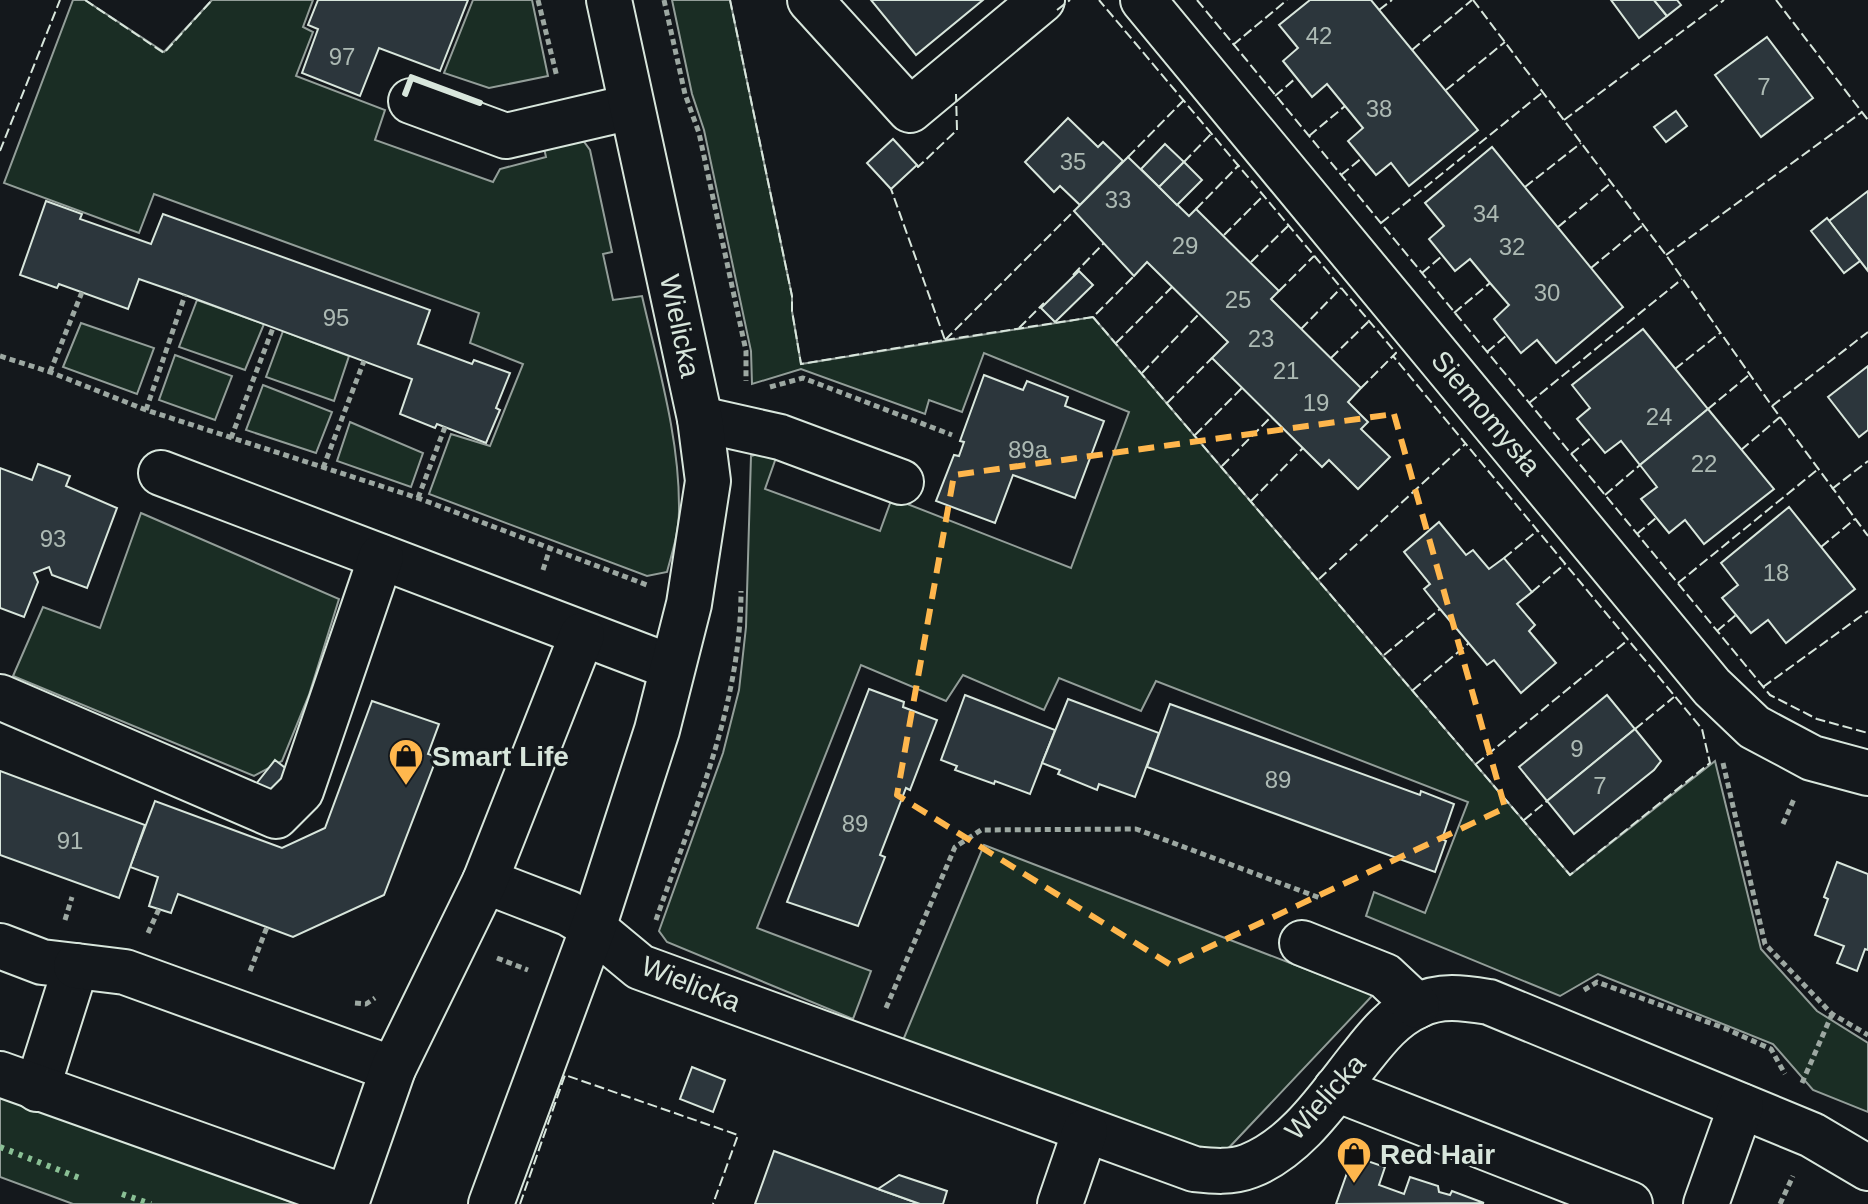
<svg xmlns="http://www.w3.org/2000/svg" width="1868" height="1204" font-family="Arial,sans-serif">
<rect width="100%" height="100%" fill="#14181c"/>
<!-- green -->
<g fill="#1a2d24" stroke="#939e99" stroke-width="2">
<path d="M73,0h12l79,52 48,-52h101l-10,27 10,5 -17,44 89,34 -10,30 118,42 7,-13 46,-12 -4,-18 35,-7 13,18 22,102 -9,2 10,46 29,-4c16,70 38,143 37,215 0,21 -7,42 -12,61l-20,4 -218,-82 22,-60 39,12 33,-82 -53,-21 9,-30 -325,-119 -15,39 -135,-50z"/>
<polygon points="473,0 532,0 548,76 489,88 444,73"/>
<polygon points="672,0 730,0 792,296 792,311 801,364 1093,317 1570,875 1715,761 1761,949 1817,1011 1868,1043 1868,1112 1813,1090 1773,1044 1598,974 1560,996 1366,916 1374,892 1425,913 1468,802 1156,681 1141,711 1059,678 1044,710 963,675 946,701 861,665 757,928 871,971 853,1019 667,942 659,931 723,753 739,690 746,627 751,456 766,452 777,455 765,489 880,531 892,498 1071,568 1129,412 984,353 962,412 929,400 925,414 801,369 752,384 751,351 704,130 692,94"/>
<polygon points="197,300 264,324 245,370 179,347"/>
<polygon points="81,323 154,348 137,394 63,367"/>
<polygon points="283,331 349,356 334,401 266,377"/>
<polygon points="175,355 232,376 215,420 159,400"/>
<polygon points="263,385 332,412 316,453 246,430"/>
<polygon points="350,422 423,453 411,487 337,461"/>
<polygon points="141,513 339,599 309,695 282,761 254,776 13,676 43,607 100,628"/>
<polygon points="984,845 1373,995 1222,1155 899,1050"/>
<polygon points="0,1091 296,1204 73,1204 0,1177"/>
</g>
<!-- building -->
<g fill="#2c363c" stroke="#d8e6dc" stroke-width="2">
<polygon points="318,0 468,0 440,71 379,48 360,96 302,73 318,29 308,25"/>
<polygon points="871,0 983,0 916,55"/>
<polygon points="1310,0 1371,0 1478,130 1409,186 1391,163 1376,175 1348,141 1363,128 1327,84 1312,97 1283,61 1298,48 1279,25"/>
<polygon points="1611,0 1654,0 1667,16 1639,38"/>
<polygon points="1654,0 1677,0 1681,5 1667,16"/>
<polygon points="1767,37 1813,98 1761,137 1715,75"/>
<polygon points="1676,111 1687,126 1666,142 1654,127"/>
<polygon points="1068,118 1098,147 1103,142 1123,161 1080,205 1060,186 1054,192 1025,162"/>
<polygon points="893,139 917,165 891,189 867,163"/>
<polygon points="1165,144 1184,162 1159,187 1141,169"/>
<polygon points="1492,147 1623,307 1556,363 1537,340 1521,353 1494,319 1509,305 1490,283 1470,259 1455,271 1429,239 1444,226 1425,203"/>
<polygon points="1128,157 1189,216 1196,209 1279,291 1271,299 1361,388 1348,402 1368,422 1361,429 1390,457 1358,489 1329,460 1322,467 1212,358 1228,342 1147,262 1134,276 1074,211"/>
<polygon points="1184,162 1202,180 1177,205 1159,187"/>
<polygon points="1868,191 1868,271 1829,221"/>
<polygon points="46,201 82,214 80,219 151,244 163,214 430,310 418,344 472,364 474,360 510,373 496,408 500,410 486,443 437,424 435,428 400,414 412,379 185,295 139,279 128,309 59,284 57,288 20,275"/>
<polygon points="1827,218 1860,261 1844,273 1811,231"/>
<polygon points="1079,271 1093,285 1055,322 1041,308"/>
<polygon points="1643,329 1708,409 1640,465 1621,441 1605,453 1577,419 1590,408 1572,385"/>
<polygon points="1868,366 1868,430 1859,437 1828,397"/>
<polygon points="984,375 1023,390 1027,381 1068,397 1065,406 1104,421 1075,498 1013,475 995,523 936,501 954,455 959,456 964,442 960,441"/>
<polygon points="1708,409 1774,489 1704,544 1685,520 1669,533 1641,499 1657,487 1640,465"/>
<polygon points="38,464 70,476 66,486 117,508 87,588 52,575 49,567 34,573 38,582 24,617 0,608 0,468 32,480"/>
<polygon points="1789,507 1855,589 1786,643 1768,620 1751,633 1722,598 1738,585 1721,563"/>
<polygon points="1439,522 1466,555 1473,550 1489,569 1504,558 1532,592 1517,604 1535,625 1529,631 1556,663 1521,693 1494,660 1487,665 1440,609 1424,589 1430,584 1404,552"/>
<polygon points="869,689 904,702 903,707 937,720 910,790 906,788 880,855 885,857 858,926 787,902"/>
<polygon points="965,695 1055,730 1030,794 995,781 994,784 955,770 957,766 941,760"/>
<polygon points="1607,695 1635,729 1547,801 1519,767"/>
<polygon points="1068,699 1159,733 1135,797 1099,784 1097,790 1058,774 1060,770 1042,763"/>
<polygon points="372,701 439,724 428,754 437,757 384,895 293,937 178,894 171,913 149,906 158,877 130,867 155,801 282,848 325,828"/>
<polygon points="1170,704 1420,795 1421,791 1454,804 1442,839 1446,841 1435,872 1147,767"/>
<polygon points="1635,729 1661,761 1654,770 1574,834 1547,801"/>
<polygon points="275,760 297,777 278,801 256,784"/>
<polygon points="0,771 145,825 119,898 0,855"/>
<polygon points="1837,862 1868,874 1868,950 1865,949 1857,971 1837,963 1844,946 1815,935 1828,899 1824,897"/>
<polygon points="692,1067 725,1080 713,1112 680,1099"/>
<polygon points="774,1151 878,1189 920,1204 755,1204"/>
<polygon points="1353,1156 1385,1167 1379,1185 1404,1194 1410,1177 1438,1186 1439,1192 1450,1195 1452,1191 1484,1203 1336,1204"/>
<polygon points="899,1175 947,1191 943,1204 920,1204 878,1189"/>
</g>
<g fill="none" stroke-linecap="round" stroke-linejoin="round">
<defs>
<g id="minor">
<polyline points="810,0 910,110 1042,0"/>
<polyline points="1143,0 1712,687 1754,727 1812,758 1868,773"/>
<polyline points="411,101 506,136 631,107"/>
<polyline points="700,419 780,437 901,482"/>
<polyline points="161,473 671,667"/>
<polyline points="0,697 276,816 301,791 381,557"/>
<path d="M485,881l83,32 25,15 47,39 554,202c19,2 37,4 55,-3 47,-18 80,-68 110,-106 16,-20 33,-43 58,-54 23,-12 47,-8 72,-4l323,133 56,33"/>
<polyline points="1302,943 1385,976 1417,1006"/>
<polyline points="0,946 42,962 76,966 37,1089"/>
<polyline points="76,966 125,972 393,1069"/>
<polyline points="0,1074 348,1198 393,1069 485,881 582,635"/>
<polyline points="1336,1089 1630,1204"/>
<polyline points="491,1204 593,928 657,730 689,604 708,481 700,419 609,0"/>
<polyline points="1060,1204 1085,1131"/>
<polyline points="1706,1204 1741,1106"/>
</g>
</defs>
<!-- minor casing -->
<use href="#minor" stroke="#d8e6dc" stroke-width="48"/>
<!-- path -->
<g stroke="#9da8a2" stroke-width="5" stroke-dasharray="6 4" stroke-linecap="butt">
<polyline points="538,0 557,77"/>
<polyline points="664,0 685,94 699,133 746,351 746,381"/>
<polyline points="0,356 50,372 146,410 418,498 647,585"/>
<polyline points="50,372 82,292"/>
<polyline points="770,387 803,378 952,435"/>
<polyline points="146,410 185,295"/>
<polyline points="231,438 273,328"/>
<polyline points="323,468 364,361"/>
<polyline points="418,498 445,427"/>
<polyline points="543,570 550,548"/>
<polyline points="1723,763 1765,944 1832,1014 1868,1035"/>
<polyline points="1783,824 1794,799"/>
<polyline points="65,920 72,897"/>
<path d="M656,920c37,-107 85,-214 85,-329"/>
<polyline points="148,933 159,909"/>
<polyline points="497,958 528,970"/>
<polyline points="250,971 267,927"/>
<polyline points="1584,990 1597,982 1724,1028 1771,1049 1785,1074"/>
<polyline points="355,1003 366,1004 375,998"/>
<polyline points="886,1008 955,847 981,830 1136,829 1320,898"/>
<polyline points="1802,1083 1832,1014"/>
<polyline points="1780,1204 1793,1176"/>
</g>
<!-- minor -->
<use href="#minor" stroke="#14181c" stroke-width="44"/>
<!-- hedge -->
<g stroke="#8ac095" stroke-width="6" stroke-dasharray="4 6" stroke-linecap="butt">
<polyline points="0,1147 82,1179"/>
<polyline points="122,1194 151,1204"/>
</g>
<!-- fence -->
<g stroke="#d8e6dc" stroke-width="2" stroke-dasharray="10 4" stroke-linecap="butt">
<polyline points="85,0 164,53 212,0"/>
<polyline points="730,0 792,296 792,311 801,364 945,340 891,189"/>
<polyline points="1197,0 1770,695 1817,719 1868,733"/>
<polyline points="1473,0 1666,255 1772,406 1868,536"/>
<polyline points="1776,0 1868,120"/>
<polyline points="1057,10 1070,0"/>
<polyline points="1379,10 1392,0"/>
<polyline points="1233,45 1287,0"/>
<polyline points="1412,50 1472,0"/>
<polyline points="1446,90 1505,42"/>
<polyline points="1275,96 1296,78"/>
<polyline points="1564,120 1724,0"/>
<polyline points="1309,136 1345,106"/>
<polyline points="0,151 60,0"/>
<polyline points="1128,157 1184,100"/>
<polyline points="1184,162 1212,133"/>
<polyline points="917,165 918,167 957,130 956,94"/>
<polyline points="1341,175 1362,158"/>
<polyline points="1525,187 1581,143"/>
<polyline points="1196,209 1239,165"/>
<polyline points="1381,223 1543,92"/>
<polyline points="1558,227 1611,183"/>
<polyline points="1224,235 1264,195"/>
<polyline points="1666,255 1862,112"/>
<polyline points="1251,262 1289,225"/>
<polyline points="1591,268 1643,225"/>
<polyline points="1422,273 1442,256"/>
<polyline points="1073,275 1104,243"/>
<polyline points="1279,291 1314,256"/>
<polyline points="1454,313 1490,283"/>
<polyline points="1093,317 1570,875 1710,763 1702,729 1393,356 1396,353 1099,0"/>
<polyline points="1019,328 1044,303"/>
<polyline points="1301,329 1341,288"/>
<polyline points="945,340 1093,317 1135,275"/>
<polyline points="945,340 1074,211"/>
<polyline points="1116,343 1172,287"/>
<polyline points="1487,352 1507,335"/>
<polyline points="1331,358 1369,321"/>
<polyline points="1675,369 1720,333"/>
<polyline points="1142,373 1199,314"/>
<polyline points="1361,388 1393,356"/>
<polyline points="1167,403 1212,358"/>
<polyline points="1529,403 1682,279"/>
<polyline points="1772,406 1868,332"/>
<polyline points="1708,409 1749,375"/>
<polyline points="1195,435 1242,388"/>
<polyline points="1741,450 1780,417"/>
<polyline points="1571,454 1592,437"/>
<polyline points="1222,466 1271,417"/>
<polyline points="1832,489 1868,461"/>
<polyline points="1605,495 1640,465"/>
<polyline points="1251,501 1303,448"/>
<polyline points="1637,534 1656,518"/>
<polyline points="1821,547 1855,519"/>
<polyline points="1504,558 1537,531"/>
<polyline points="1319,579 1465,444"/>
<polyline points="1678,583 1817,470"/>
<polyline points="1532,592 1565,564"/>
<polyline points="1717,631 1736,615"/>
<polyline points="1384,655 1440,609"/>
<polyline points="1763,687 1868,611"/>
<polyline points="1413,690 1469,643"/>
<polyline points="1635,729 1674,697"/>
<polyline points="1476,764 1628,640"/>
<polyline points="1524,820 1547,801"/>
<polyline points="520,1204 565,1075 738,1135 713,1204"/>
</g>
<!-- wall -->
<polygon stroke="#d8e6dc" stroke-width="4" points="411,76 481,102 480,104 412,79 406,95 404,94"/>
</g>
<!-- marked area -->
<path fill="none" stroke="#ffb74d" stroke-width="6" stroke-dasharray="16 10" stroke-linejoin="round" d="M1394,414l111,394 -334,157 -274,-170 57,-320z"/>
<!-- icons -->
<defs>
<symbol id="shop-pin" viewBox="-11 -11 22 30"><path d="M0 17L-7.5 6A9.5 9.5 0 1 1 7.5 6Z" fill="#ffb74d" stroke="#14181c"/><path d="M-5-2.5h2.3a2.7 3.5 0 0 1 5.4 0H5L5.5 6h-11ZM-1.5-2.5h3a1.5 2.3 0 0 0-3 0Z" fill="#111"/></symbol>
</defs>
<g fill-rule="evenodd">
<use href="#shop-pin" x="386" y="736" width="40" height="54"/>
<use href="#shop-pin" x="1334" y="1134" width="40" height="54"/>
</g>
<g text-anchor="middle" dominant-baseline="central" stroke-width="6" stroke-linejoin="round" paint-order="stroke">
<!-- number labels -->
<g font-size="24" fill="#adbab4">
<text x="1319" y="35">42</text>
<text x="342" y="56">97</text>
<text x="1764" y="86">7</text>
<text x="1379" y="108">38</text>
<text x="1073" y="161">35</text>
<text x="1118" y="199">33</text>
<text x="1486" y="213">34</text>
<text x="1185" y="245">29</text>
<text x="1512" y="246">32</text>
<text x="1547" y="292">30</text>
<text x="1238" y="299">25</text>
<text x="336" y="317">95</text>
<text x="1261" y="338">23</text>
<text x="1286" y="370">21</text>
<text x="1316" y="402">19</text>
<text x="1659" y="416">24</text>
<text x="1028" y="449">89a</text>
<text x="1704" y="463">22</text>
<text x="53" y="538">93</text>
<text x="1776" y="572">18</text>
<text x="1577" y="748">9</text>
<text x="1278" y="779">89</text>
<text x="1600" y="785">7</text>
<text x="855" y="823">89</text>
<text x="70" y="840">91</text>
</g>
<!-- street labels -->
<g font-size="28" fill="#d8e6dc" stroke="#14181c">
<text transform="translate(680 326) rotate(78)">Wielicka</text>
<text transform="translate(1486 413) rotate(50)">Siemomysła</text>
<text transform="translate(691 984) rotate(22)">Wielicka</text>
<text transform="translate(1325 1097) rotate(-48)">Wielicka</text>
</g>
<!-- poi labels -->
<g font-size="28" font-weight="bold" fill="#d8e6dc" stroke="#14181c" text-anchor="start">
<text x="432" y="756">Smart Life</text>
<text x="1380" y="1154">Red Hair</text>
</g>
</g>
</svg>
